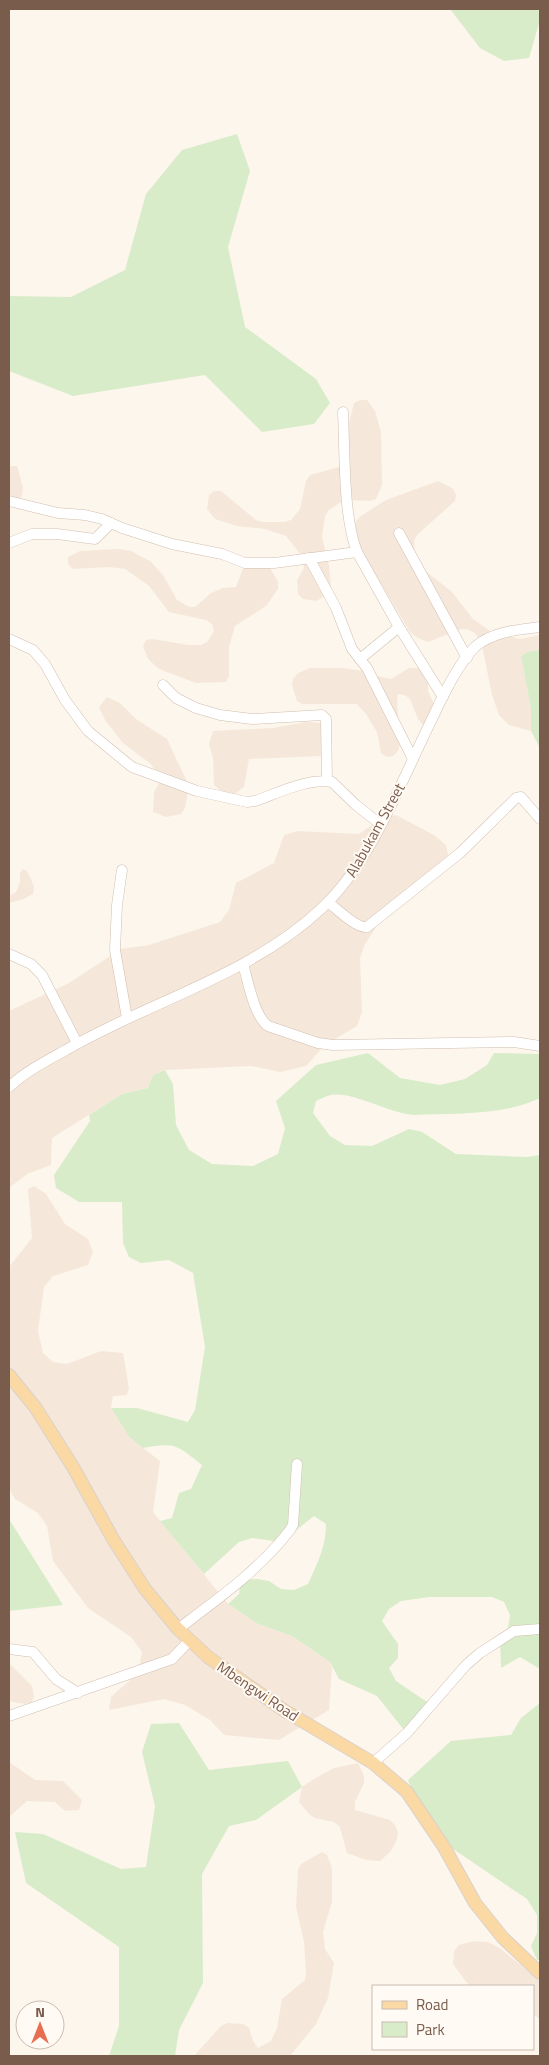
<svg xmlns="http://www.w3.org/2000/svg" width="549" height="2065" font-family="'Titillium Web',sans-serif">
<rect width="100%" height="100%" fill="#fdf6ec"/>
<!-- residential -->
<g fill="#f5e8da">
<polygon points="360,400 367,400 375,411 381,432 382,485 376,499 370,501 348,500 341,502 329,510 325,516 322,537 329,566 331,587 329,594 316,601 303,599 298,594 297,580 304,568 301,555 286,536 265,529 237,526 215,519 207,509 209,495 214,491 221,491 256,520 263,522 284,522 291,520 300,509 306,481 310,475 339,467 349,458 349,423 354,403"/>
<polygon points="9,466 17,466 23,487 22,495 18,503 9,508"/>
<polygon points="438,481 452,488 456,494 455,501 418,534 414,540 415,555 423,569 452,592 473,619 490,631 520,639 540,635 540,650 528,652 521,656 531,709 531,731 509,725 499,715 492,695 482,645 475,633 469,630 462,629 428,642 416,637 410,632 352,535 356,521 361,516 386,500"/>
<polygon points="118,549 131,551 150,561 163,575 177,600 189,607 195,607 211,593 223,588 236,587 245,563 268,564 278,582 278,589 266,606 235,626 229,647 229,676 226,682 196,683 159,669 148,659 143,646 146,640 153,639 188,645 201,645 207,642 214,631 212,624 206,620 169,612 149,586 125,569 109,567 73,569 68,564 68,557 80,551"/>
<polygon points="310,668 342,668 371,672 377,676 391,679 409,668 423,668 428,677 428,691 434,704 429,724 422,724 418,719 410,699 405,695 398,694 397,701 400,744 398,751 393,756 387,757 381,753 377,732 366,714 357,704 302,704 297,701 292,685 293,679 298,673"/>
<polygon points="107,697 120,703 136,719 167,739 189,786 185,808 181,814 166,817 153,812 154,792 161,780 151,764 123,743 105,720 99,707"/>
<polygon points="307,722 321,723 322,756 249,759 244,787 232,796 226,795 214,785 213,758 209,744 213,731 272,728"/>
<polygon points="396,815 434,835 446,845 449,859 388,909 365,944 360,958 362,1012 357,1026 325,1045 306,1066 280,1072 251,1066 165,1070 153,1075 148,1088 122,1094 52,1138 51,1165 27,1174 9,1188 9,1011 69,983 121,949 149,945 220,922 229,910 236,883 274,863 284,835 298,831 359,834 382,818"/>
<polygon points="23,869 27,871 31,879 34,887 33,894 21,900 9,903 9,896 16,892 20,882 20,873"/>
<polygon points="34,1186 46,1194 65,1224 88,1239 93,1252 88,1265 53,1276 44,1287 38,1331 43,1353 53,1362 67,1364 101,1351 123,1353 129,1388 127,1395 113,1396 111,1408 129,1437 160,1461 153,1512 228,1604 258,1624 292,1636 330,1662 332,1668 329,1710 279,1740 224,1735 210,1720 185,1705 164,1699 109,1710 111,1697 138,1673 142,1652 131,1637 88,1608 53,1561 47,1526 38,1513 15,1499 9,1488 9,1267 32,1238 28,1189"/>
<polygon points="9,1663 32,1686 34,1696 32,1702 25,1704 9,1701"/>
<polygon points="9,1762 35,1780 63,1781 82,1800 79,1810 65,1811 55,1802 27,1801 9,1817"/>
<polygon points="358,1763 364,1776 364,1783 355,1802 355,1810 390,1820 395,1825 398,1832 397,1839 391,1851 380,1861 366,1860 347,1853 340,1827 334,1822 315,1818 309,1814 299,1802 302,1787 314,1779 334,1768"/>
<polygon points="322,1852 327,1855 332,1868 332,1902 323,1932 325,1949 334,1963 328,1998 316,2024 290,2056 194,2056 221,2026 228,2023 243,2024 249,2028 253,2041 258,2048 271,2041 277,2028 282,1999 305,1980 306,1973 304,1942 296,1907 298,1870 301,1864"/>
<polygon points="474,1941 488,1942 501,1949 540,1981 540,2019 533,2014 533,1986 472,1986 467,1983 453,1964 454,1951 459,1945"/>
</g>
<!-- green -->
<g fill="#d8ecc9">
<polygon points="450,9 540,9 540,20 529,58 504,61 480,48"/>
<polygon points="237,134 250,171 228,247 245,327 316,379 330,403 314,424 262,432 205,375 73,396 9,371 9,296 71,297 125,270 146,194 182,150"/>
<polygon points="540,650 540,748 531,731 531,709 521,656 528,652"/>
<path d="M368,1053l32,25 40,7 25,-6 22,-14 7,-12 46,1v44c-38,18 -85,15 -126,17 -26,-2 -61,-24 -83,-20 -5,1 -10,4 -15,6l-3,12 17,23 15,9 27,1 37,-17 13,3 34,22 71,3 13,-2v514l-20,-12 -19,11 -1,-29 8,-11 2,-13 -6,-13 -12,-5h-63l-28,4 -12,8 -7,12 16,23v14l-9,10 7,13 37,25 -29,24 -27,-34 -38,-17 -9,-17 -38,-26 -34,-12 -30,-20 11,-10 2,-14 16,-1 12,2 12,8 13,1 14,-6c9,-20 18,-37 18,-60l-12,-8 -33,26 -29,-4 -13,4 -35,32 -44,-53 12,-3 7,-25 12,-4 11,-24c-25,-20 -27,-23 -59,-17l-14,-11 -18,-29h26l51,14 7,-12 10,-63 -12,-74 -24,-13 -28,3 -12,-6 -6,-14 -1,-41h-43l-23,-14 -2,-13 36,-54 -1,-6 33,-21 26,-6 5,-13 12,-5 8,14 3,41 13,25 23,14 41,2 25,-12 7,-26 -9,-27 40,-36z"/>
<polygon points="9,1519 63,1605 9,1611"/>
<polygon points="540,1703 540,1960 537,1960 531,1946 537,1933 537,1915 527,1899 453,1849 418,1806 408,1780 451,1741 511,1735 521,1718"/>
<polygon points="179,1723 209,1770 288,1761 302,1787 256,1820 229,1826 202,1874 203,1983 179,2030 175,2056 109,2056 119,2026 119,1947 26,1883 15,1832 43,1834 121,1869 146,1867 155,1806 142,1752 151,1724"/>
</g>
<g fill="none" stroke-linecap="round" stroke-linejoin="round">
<defs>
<g id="minor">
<path d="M343,412c2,40 0,104 14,140l42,75 44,70"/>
<polyline points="9,501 58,513 85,515 102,519 122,528 172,544 222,554 245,563 274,563 357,552"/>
<polyline points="399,533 467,658"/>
<polyline points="9,543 32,534 57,534 95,539 111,523"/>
<polyline points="309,558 336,608 352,649 367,668 413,759"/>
<path d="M9,639l24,11 12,14 20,36 23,31 44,36 65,24 50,11 8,-1c23,-8 52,-23 77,-19l24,23 24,19"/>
<polyline points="360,659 399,627"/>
<polyline points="163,685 176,698 196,708 220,715 252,719 322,715 326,719 327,781"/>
<polyline points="122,870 117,905 115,950 127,1018"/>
<path d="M328,902c9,7 29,27 39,25l93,-74 56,-55 5,-1 19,22"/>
<polyline points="9,954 31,964 42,975 77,1043"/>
<path d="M243,964c5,17 11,52 25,62l50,17 15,2 181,-3 26,4"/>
<path d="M9,1087c17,-16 37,-26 57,-37 84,-49 184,-74 256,-142 51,-48 80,-129 111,-191 9,-20 27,-56 43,-71 18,-15 42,-16 64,-19"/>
<path d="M178,1629c40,-30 81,-59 112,-99l3,-5 4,-61"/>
<polyline points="9,1649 33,1652 56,1679 78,1693"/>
<polyline points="9,1716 172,1659 190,1640"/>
<polyline points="373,1763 407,1733 466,1665 480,1653 514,1631 540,1629"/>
</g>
<polyline id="major" points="9,1375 35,1407 73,1467 113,1539 145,1589 178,1629 208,1657 282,1709 373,1763 407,1792 444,1847 475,1903 503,1938 540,1973"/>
</defs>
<!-- minor casing -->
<use href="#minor" stroke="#d1beb0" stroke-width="11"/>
<!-- major casing -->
<use href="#major" stroke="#dad1cd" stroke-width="14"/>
<!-- minor -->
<use href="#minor" stroke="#fff" stroke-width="10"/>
<!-- major -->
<use href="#major" stroke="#fbd9a5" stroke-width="12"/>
</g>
<g text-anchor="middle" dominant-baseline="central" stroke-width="4" stroke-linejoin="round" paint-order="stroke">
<!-- street labels -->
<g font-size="15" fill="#7a5c4d" stroke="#fffaf3">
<text transform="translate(375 830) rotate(-61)">Alabukam Street</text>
<text transform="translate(258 1691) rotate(34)">Mbengwi Road</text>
</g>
</g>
<!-- border -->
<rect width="549" height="2065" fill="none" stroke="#7a5c4d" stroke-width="20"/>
<!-- legend -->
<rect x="372" y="1985" width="162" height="65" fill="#fffaf3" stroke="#cabbb1"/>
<rect x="382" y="2001" width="25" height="8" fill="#fbd9a5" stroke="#cabbb1"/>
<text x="416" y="2010" font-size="15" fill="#7a5c4d">Road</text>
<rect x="382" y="2022" width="25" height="15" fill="#d8ecc9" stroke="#cabbb1"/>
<text x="416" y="2035" font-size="15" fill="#7a5c4d">Park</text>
<!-- north arrow -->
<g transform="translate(40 2025)"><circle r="24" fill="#fffaf3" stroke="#cabbb1"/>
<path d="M0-4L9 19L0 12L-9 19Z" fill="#e76f51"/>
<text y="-8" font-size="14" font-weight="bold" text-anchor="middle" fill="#7a5c4d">N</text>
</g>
</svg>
